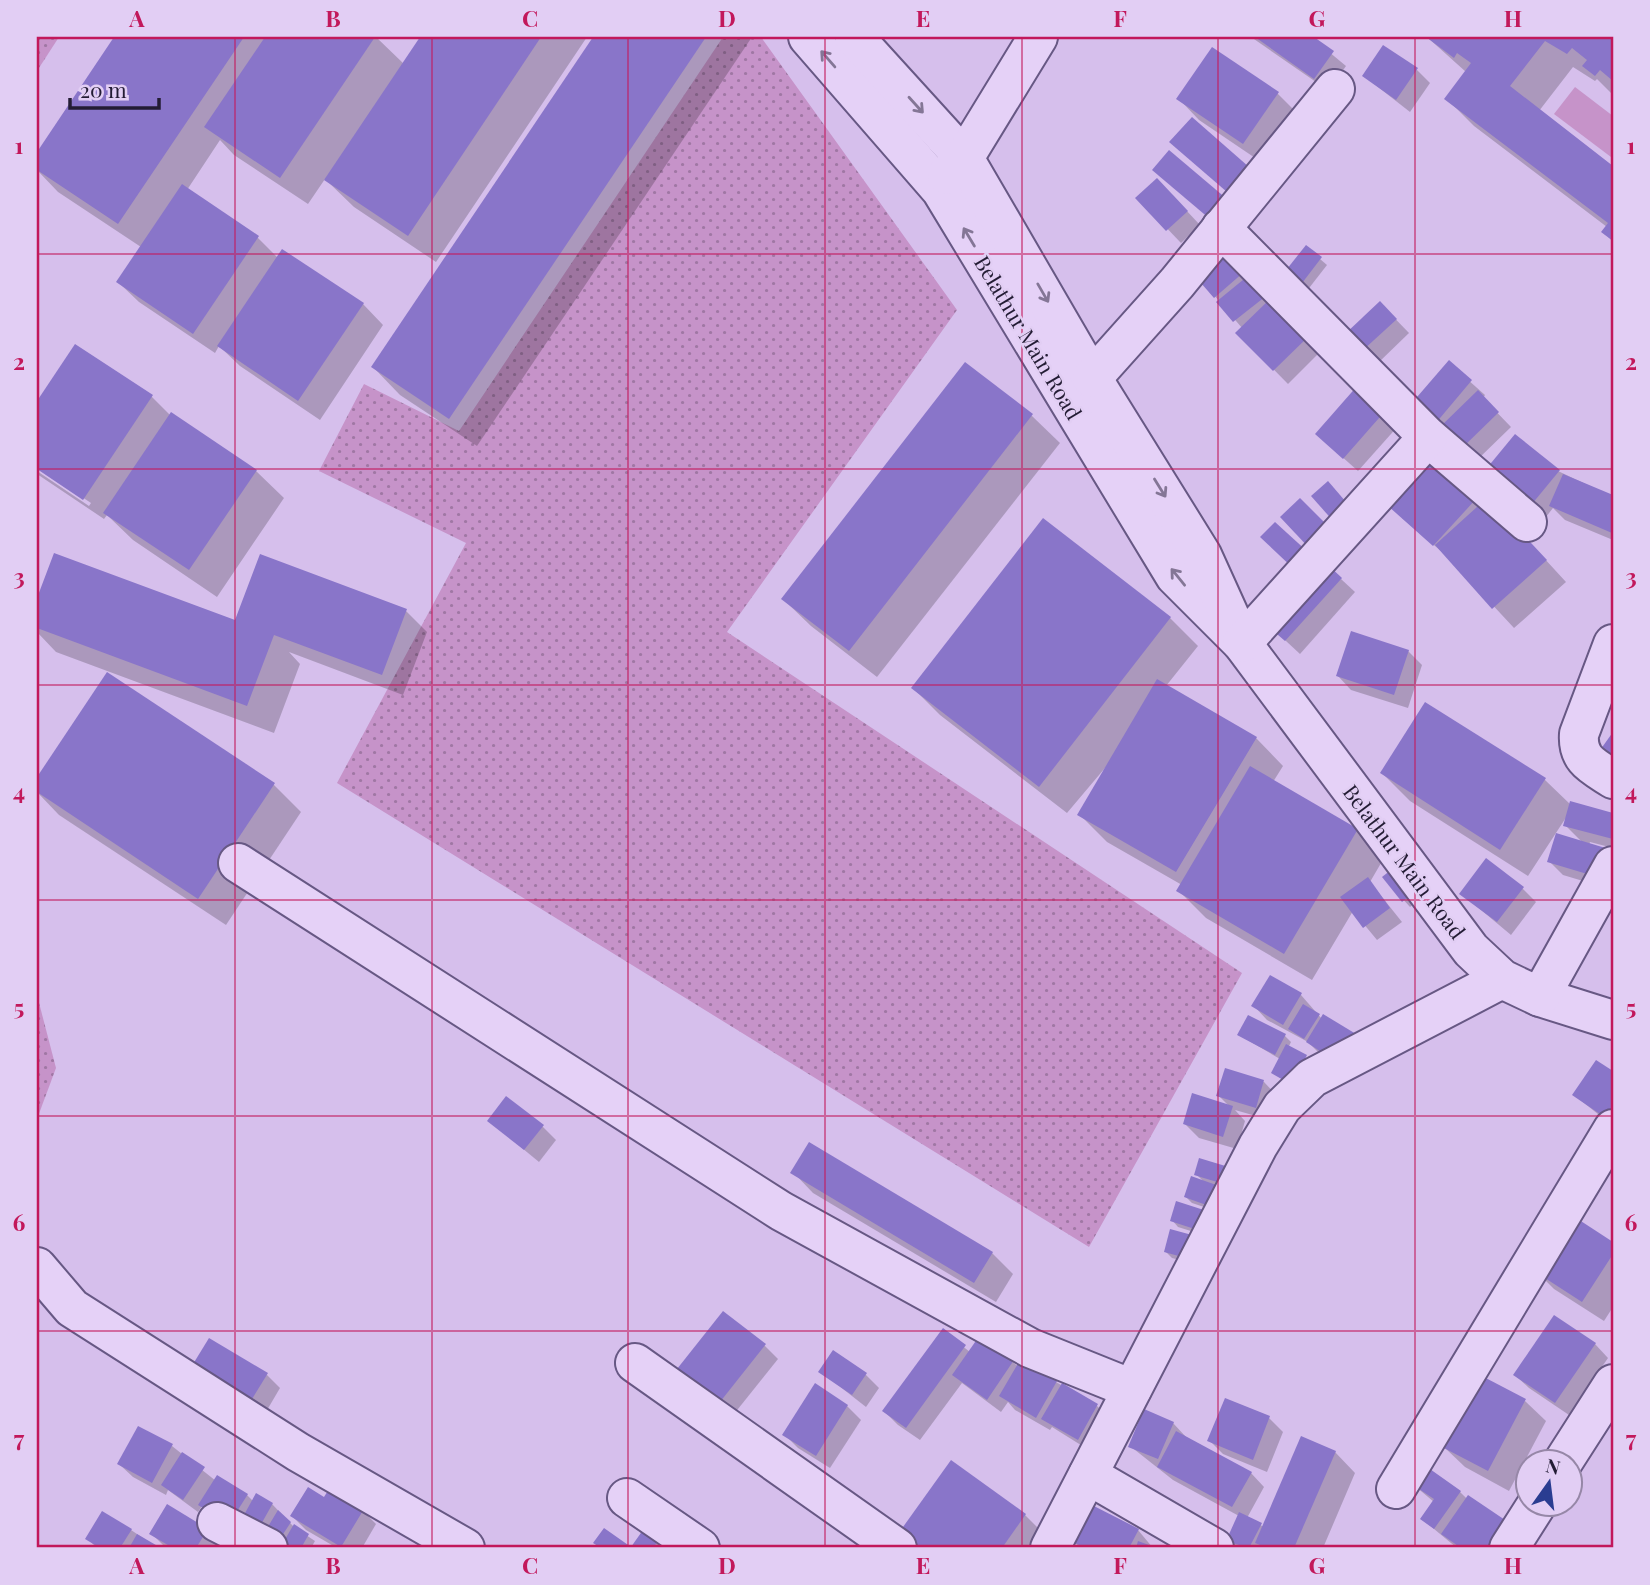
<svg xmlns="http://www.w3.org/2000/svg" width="1650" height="1585" font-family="'Playfair Display',serif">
<defs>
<pattern id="grass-dots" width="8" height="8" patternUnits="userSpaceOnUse" patternTransform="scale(1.75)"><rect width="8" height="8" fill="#c693c9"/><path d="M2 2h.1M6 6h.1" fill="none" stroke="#a077a4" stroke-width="1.8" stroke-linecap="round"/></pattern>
</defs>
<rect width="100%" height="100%" fill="#d6bfec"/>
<!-- grass -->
<g fill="url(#grass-dots)">
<polygon points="37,37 59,37 37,71"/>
<polygon points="723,37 761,37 957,310 727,632 1242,973 1089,1247 337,783 466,543 319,471 364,384 459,431"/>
<polygon points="37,995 56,1068 37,1119"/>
</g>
<!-- park -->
<polygon fill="#c693c9" points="1575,87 1613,116 1611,157 1554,114"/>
<!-- shadow -->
<g fill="#0003">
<polygon points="117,37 376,37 404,64 422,37 587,37 436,262 354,207 325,179 308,204 234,155 220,140 187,190 258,238 278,258 363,304 383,325 320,420 240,366 219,346 215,353 139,302 118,282 141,247 58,192 37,170 37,156"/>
<polygon points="595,37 752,37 477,446 400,395 373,367"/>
<polygon points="1251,37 1311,37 1346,66 1329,91"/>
<polygon points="1427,37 1613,37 1613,95 1597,79 1595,81 1573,67 1539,111 1613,169 1613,242 1604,232 1607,227 1474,126 1446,98 1466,72"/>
<polygon points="1417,70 1430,83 1410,112 1364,76"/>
<polygon points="1277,93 1298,114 1264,164 1199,120 1179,99"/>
<polygon points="1171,194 1200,225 1181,243 1138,198"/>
<polygon points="1306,247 1327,265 1306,292 1291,280"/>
<polygon points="1224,252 1323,349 1288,384 1238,333 1242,328 1197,275"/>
<polygon points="1380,303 1409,333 1377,364 1348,334"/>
<polygon points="76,346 152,397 171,416 256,471 284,498 217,597 133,540 107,515 104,519 37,474 37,471 89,506 91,503 37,467 37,404"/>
<polygon points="1449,363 1485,395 1483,398 1511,427 1476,461 1427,418"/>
<polygon points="965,364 1032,416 1060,443 877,677 811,626 783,599"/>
<polygon points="1358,388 1399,425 1358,471 1331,447"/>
<polygon points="1421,452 1509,520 1566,582 1514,628 1448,557 1402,518"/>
<polygon points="1558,471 1613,497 1613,540 1565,520 1553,508 1542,522 1498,488"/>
<polygon points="1043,521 1170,618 1198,646 1166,686 1256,738 1283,766 1273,782 1357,830 1384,858 1370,882 1402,922 1377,940 1353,911 1312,980 1206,918 1179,891 1182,885 1107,842 1079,814 1110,762 1067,813 940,715 913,688"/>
<polygon points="55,555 236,622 406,611 427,632 403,695 289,652 300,664 274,733 56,652 37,632 37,603"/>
<polygon points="1341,579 1355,592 1300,654 1272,628"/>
<polygon points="1408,651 1422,665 1408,708 1351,690 1338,676"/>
<polygon points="107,674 274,785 301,812 226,925 59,815 37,792 37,780"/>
<polygon points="1426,704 1545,780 1571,805 1613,815 1613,848 1590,842 1589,845 1613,890 1563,875 1549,861 1583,843 1565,825 1567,816 1528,876 1410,801 1382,773"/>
<polygon points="1384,878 1421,898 1410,907"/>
<polygon points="1522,888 1536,902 1511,935 1462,894"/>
<polygon points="1271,977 1301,995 1322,1019 1322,1056 1308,1042 1267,1020 1254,1006"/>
<polygon points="1239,1035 1285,1036 1291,1042 1288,1048 1312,1063 1299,1090 1273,1073 1280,1059"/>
<polygon points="1596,1062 1613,1073 1613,1126 1574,1095"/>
<polygon points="1226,1070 1264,1082 1277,1096 1270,1120 1235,1110 1245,1121 1237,1149 1199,1138 1185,1124 1229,1106 1218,1095"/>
<polygon points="489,1121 542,1126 556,1140 539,1162"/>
<polygon points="1200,1160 1233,1190 1216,1185 1225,1194 1219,1212 1192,1203 1186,1197 1204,1182 1196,1174"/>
<polygon points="793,1172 992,1253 1013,1274 996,1302 813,1193"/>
<polygon points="1177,1203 1210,1237 1178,1227 1172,1220"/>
<polygon points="1567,1215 1613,1244 1613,1307 1604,1321 1554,1289 1533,1268"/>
<polygon points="1171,1232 1203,1266 1172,1258 1166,1252"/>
<polygon points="943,1331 970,1352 980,1338 1019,1367 1056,1382 1097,1406 1111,1419 1092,1452 1052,1427 1050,1430 1015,1410 1008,1402 1001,1412 962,1383 920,1440 898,1425 884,1411"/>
<polygon points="1595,1344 1608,1358 1569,1415 1529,1388 1515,1375"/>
<polygon points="764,1345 778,1359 734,1414 693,1383"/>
<polygon points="820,1371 866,1375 879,1388 866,1407"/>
<polygon points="267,1375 280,1388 263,1417 206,1383"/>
<polygon points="1525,1401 1546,1421 1509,1491 1465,1467 1444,1447"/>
<polygon points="847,1406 861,1420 830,1468 798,1448 785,1435"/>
<polygon points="1269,1418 1283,1432 1267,1472 1223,1454 1210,1441"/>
<polygon points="1173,1423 1186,1437 1251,1473 1264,1487 1247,1518 1264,1527 1335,1452 1355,1473 1323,1548 1263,1548 1260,1545 1259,1548 1234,1547 1228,1541 1239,1516 1173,1480 1130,1446"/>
<polygon points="172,1446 216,1481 247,1495 254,1502 257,1496 272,1504 294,1527 315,1541 311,1548 273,1548 202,1506 198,1512 168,1490 166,1495 133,1477 119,1464"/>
<polygon points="952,1463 1025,1515 1046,1536 1037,1548 915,1548 900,1533"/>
<polygon points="1409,1481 1460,1492 1517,1548 1457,1548 1422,1519 1434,1502"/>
<polygon points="325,1499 363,1511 376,1524 362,1548 337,1548 306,1530 292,1516"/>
<polygon points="168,1506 221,1544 218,1548 165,1547 151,1533"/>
<polygon points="131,1530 158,1548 97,1548 87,1538"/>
<polygon points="1138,1530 1153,1548 1080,1548 1073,1541"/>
<polygon points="644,1533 657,1543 662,1548 632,1548"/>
</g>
<!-- building -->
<g fill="#8975c9">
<polygon points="114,37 244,37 118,224 37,170 37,152"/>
<polygon points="265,37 375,37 280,178 204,127"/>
<polygon points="420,37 541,37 408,236 324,180"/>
<polygon points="593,37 706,37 449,419 371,367"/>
<polygon points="1255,37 1314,37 1334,51 1314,79"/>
<polygon points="1426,37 1613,37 1613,81 1600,70 1595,76 1582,66 1587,60 1572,48 1567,54 1545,41 1510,86 1613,166 1613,241 1601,232 1608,223 1444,99 1471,63 1457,53 1454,58"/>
<polygon points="1383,45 1418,68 1396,100 1362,76"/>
<polygon points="1212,47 1279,92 1243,144 1176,99"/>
<polygon points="1192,117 1249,167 1227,192 1169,142"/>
<polygon points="1169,150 1234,205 1217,225 1152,170"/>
<polygon points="1157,178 1188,211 1166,231 1135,198"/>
<polygon points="182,184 259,236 193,334 116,282"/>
<polygon points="1306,245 1322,257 1299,287 1283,274"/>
<polygon points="282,249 364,303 298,401 217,346"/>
<polygon points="1224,250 1244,272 1214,298 1194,275"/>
<polygon points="1249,275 1266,296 1233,322 1216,302"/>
<polygon points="1273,296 1311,334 1273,371 1235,333"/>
<polygon points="1380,301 1397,319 1362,351 1345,334"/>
<polygon points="75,344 153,395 83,500 37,469 37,401"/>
<polygon points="1449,360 1472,380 1435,424 1411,404"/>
<polygon points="965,362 1033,414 849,651 781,599"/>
<polygon points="1358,385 1386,410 1343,459 1315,434"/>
<polygon points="1478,390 1499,412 1461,449 1440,427"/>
<polygon points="171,412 257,470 189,570 103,513"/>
<polygon points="1515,434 1560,470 1527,510 1482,474"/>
<polygon points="1421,450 1476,499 1433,546 1378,497"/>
<polygon points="1563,474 1613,495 1612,533 1549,506"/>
<polygon points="1328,481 1352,509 1335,523 1311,496"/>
<polygon points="1488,497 1547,560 1492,609 1435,545"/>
<polygon points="1300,498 1332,530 1311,550 1280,517"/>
<polygon points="1043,518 1171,617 1039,787 911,688"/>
<polygon points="1275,522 1309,553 1294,569 1260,537"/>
<polygon points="54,553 235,620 260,554 407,609 382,675 274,635 247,706 37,628 37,598"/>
<polygon points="1327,564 1342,578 1285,641 1270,628"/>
<polygon points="1351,631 1409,650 1394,695 1336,676"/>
<polygon points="107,672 275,783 198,899 37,792 37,777"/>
<polygon points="1157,679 1257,737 1176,872 1077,815"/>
<polygon points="1425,702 1546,778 1500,850 1380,773"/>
<polygon points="1613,732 1613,775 1593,760"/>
<polygon points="1250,766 1358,829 1284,954 1176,891"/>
<polygon points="1570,801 1613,813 1613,839 1563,826"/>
<polygon points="1556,833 1612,850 1604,879 1547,862"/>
<polygon points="1486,858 1524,887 1497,922 1459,894"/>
<polygon points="1396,866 1416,890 1402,902 1382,877"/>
<polygon points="1368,877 1390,908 1363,928 1340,897"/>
<polygon points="1270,975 1302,993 1283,1025 1251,1006"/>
<polygon points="1303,1004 1320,1014 1304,1039 1288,1029"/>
<polygon points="1323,1014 1356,1034 1338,1063 1306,1042"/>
<polygon points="1248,1015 1286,1034 1275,1055 1237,1035"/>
<polygon points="1286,1044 1307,1055 1292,1085 1271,1073"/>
<polygon points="1596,1060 1613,1071 1613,1123 1572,1095"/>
<polygon points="1225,1068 1264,1080 1256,1108 1216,1096"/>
<polygon points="1192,1093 1233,1106 1223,1137 1183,1124"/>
<polygon points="506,1096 544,1125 524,1150 487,1121"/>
<polygon points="809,1142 993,1252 974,1283 790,1173"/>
<polygon points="1199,1158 1232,1168 1227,1185 1194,1175"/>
<polygon points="1191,1176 1219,1186 1212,1207 1184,1197"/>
<polygon points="1176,1201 1210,1212 1204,1232 1170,1221"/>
<polygon points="1567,1212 1613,1242 1613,1254 1582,1302 1531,1269"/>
<polygon points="1170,1229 1203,1238 1197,1261 1164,1252"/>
<polygon points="723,1311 766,1344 720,1402 677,1369"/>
<polygon points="1554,1315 1596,1343 1555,1403 1513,1375"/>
<polygon points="943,1328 966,1345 906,1428 882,1411"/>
<polygon points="980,1335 1014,1360 987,1400 952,1375"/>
<polygon points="209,1338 268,1373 249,1404 190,1369"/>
<polygon points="833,1350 867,1373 852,1395 818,1372"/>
<polygon points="1020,1360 1057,1381 1036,1418 999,1396"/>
<polygon points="1480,1375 1526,1399 1488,1471 1442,1447"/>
<polygon points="815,1383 848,1405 816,1456 782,1435"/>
<polygon points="1062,1383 1098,1404 1078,1440 1041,1419"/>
<polygon points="1225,1398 1270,1416 1253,1460 1207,1441"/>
<polygon points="1144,1409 1174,1422 1158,1459 1128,1447"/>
<polygon points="138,1426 173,1444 152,1483 117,1464"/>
<polygon points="1176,1431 1252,1472 1232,1507 1157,1467"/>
<polygon points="1301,1436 1336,1451 1294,1548 1268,1548 1255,1543"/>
<polygon points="182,1452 205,1467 183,1500 161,1485"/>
<polygon points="951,1460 1026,1514 1002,1548 919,1548 898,1534"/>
<polygon points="1420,1462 1461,1491 1434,1529 1420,1519 1434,1499 1407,1481"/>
<polygon points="217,1475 248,1494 229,1524 198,1505"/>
<polygon points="308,1487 324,1497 329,1489 364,1509 341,1547 290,1516"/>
<polygon points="256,1493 273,1503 255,1535 238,1526"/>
<polygon points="1468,1495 1511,1524 1494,1548 1461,1548 1441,1534"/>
<polygon points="167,1504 208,1529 196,1548 173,1548 149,1534"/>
<polygon points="1090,1504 1139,1529 1129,1548 1085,1548 1071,1541"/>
<polygon points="278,1510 291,1522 274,1548 260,1540"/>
<polygon points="102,1511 132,1529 120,1548 100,1548 85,1539"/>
<polygon points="1239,1512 1262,1523 1249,1548 1226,1541"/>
<polygon points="294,1524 309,1534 301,1548 280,1548"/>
<polygon points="604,1528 631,1547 643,1530 658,1541 653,1548 601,1548 593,1543"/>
<polygon points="137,1534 161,1548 129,1548"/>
<polygon points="1138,1541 1157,1548 1136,1548"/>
</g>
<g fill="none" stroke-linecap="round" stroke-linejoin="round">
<defs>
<g id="minor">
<polyline points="808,37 941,190 1175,576 1242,643 1471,950 1502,979 1540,997 1613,1020"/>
<polyline points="854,37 964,158 1092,378 1202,555 1231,619"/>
<polyline points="947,175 964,158 1038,37"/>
<polyline points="1221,228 1428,437 1527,522"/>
<polyline points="1092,378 1177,283 1335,89"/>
<polyline points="1242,643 1428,437"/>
<path d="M1613,644l-34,90c-2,26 14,32 34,45"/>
<polyline points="238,863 781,1211 1030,1348 1132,1389"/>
<polyline points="1540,997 1613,866"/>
<polyline points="37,1267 72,1308 298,1452 465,1548"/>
<polyline points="635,1363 897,1548"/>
<polyline points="1563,1462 1613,1384"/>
<polyline points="1088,1475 1214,1548"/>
<polyline points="1396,1489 1613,1129"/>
<polyline points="627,1498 700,1548"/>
<polyline points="217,1522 268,1548"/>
<polyline points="1050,1548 1258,1146 1282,1107 1312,1078 1502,979"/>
<polyline points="1509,1548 1537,1504"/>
</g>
</defs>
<!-- minor casing -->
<use href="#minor" stroke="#675884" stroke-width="42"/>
<!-- minor -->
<use href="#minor" stroke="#e5d1f7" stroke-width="38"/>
</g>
<!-- one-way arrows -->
<defs><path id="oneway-shaft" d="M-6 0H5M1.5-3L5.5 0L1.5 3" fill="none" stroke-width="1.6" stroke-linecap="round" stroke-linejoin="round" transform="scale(1.75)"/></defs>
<g stroke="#847696">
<use href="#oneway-shaft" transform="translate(828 59) rotate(-131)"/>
<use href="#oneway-shaft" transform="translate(916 105) rotate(48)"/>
<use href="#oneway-shaft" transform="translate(969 237) rotate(-121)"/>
<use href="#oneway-shaft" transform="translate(1043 293) rotate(60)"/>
<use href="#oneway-shaft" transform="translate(1160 488) rotate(58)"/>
<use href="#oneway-shaft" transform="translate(1178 577) rotate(-129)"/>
</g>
<!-- grid -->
<path fill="none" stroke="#c2185b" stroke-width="2" stroke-opacity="0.55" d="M235,37v1511M432,37v1511M628,37v1511M825,37v1511M1022,37v1511M1218,37v1511M1415,37v1511M37,254h1576M37,469h1576M37,685h1576M37,900h1576M37,1116h1576M37,1331h1576"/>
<g text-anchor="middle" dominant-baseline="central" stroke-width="5" stroke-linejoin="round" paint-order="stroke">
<!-- street labels -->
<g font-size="21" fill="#231c34" stroke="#e2cef4">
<text transform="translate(1029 337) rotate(59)">Belathur Main Road</text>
<text transform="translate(1405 861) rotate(53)">Belathur Main Road</text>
</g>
</g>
<!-- border -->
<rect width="1650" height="1585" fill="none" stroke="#e2cef4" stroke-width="77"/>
<!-- north arrow -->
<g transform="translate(1549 1483) rotate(14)"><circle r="33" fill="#e2cef4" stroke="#9687a7" stroke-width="2"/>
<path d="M0-5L12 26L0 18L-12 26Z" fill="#2a3d91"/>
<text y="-10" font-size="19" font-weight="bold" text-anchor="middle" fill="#231c34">N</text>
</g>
<!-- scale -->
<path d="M70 98v10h89v-10" fill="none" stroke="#231c34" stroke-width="3.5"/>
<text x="80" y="98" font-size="21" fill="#231c34" stroke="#e2cef4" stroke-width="5" paint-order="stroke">20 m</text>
<rect x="38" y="38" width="1574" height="1508" fill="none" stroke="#c2185b" stroke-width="2.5"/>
<g font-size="23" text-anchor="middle" font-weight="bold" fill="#c2185b">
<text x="137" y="27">A</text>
<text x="333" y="27">B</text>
<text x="530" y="27">C</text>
<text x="727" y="27">D</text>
<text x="923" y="27">E</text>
<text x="1120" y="27">F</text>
<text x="1317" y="27">G</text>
<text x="1513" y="27">H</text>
<text x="19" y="154">1</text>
<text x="1631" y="154">1</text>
<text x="19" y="370">2</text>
<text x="1631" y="370">2</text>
<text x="19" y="585">3</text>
<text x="1631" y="585">3</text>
<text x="19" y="800">4</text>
<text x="1631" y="800">4</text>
<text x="19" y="1016">5</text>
<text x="1631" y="1016">5</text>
<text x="19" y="1231">6</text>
<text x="1631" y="1231">6</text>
<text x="19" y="1447">7</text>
<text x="1631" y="1447">7</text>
<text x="137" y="1574">A</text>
<text x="333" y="1574">B</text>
<text x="530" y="1574">C</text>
<text x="727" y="1574">D</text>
<text x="923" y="1574">E</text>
<text x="1120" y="1574">F</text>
<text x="1317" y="1574">G</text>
<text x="1513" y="1574">H</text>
</g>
</svg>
